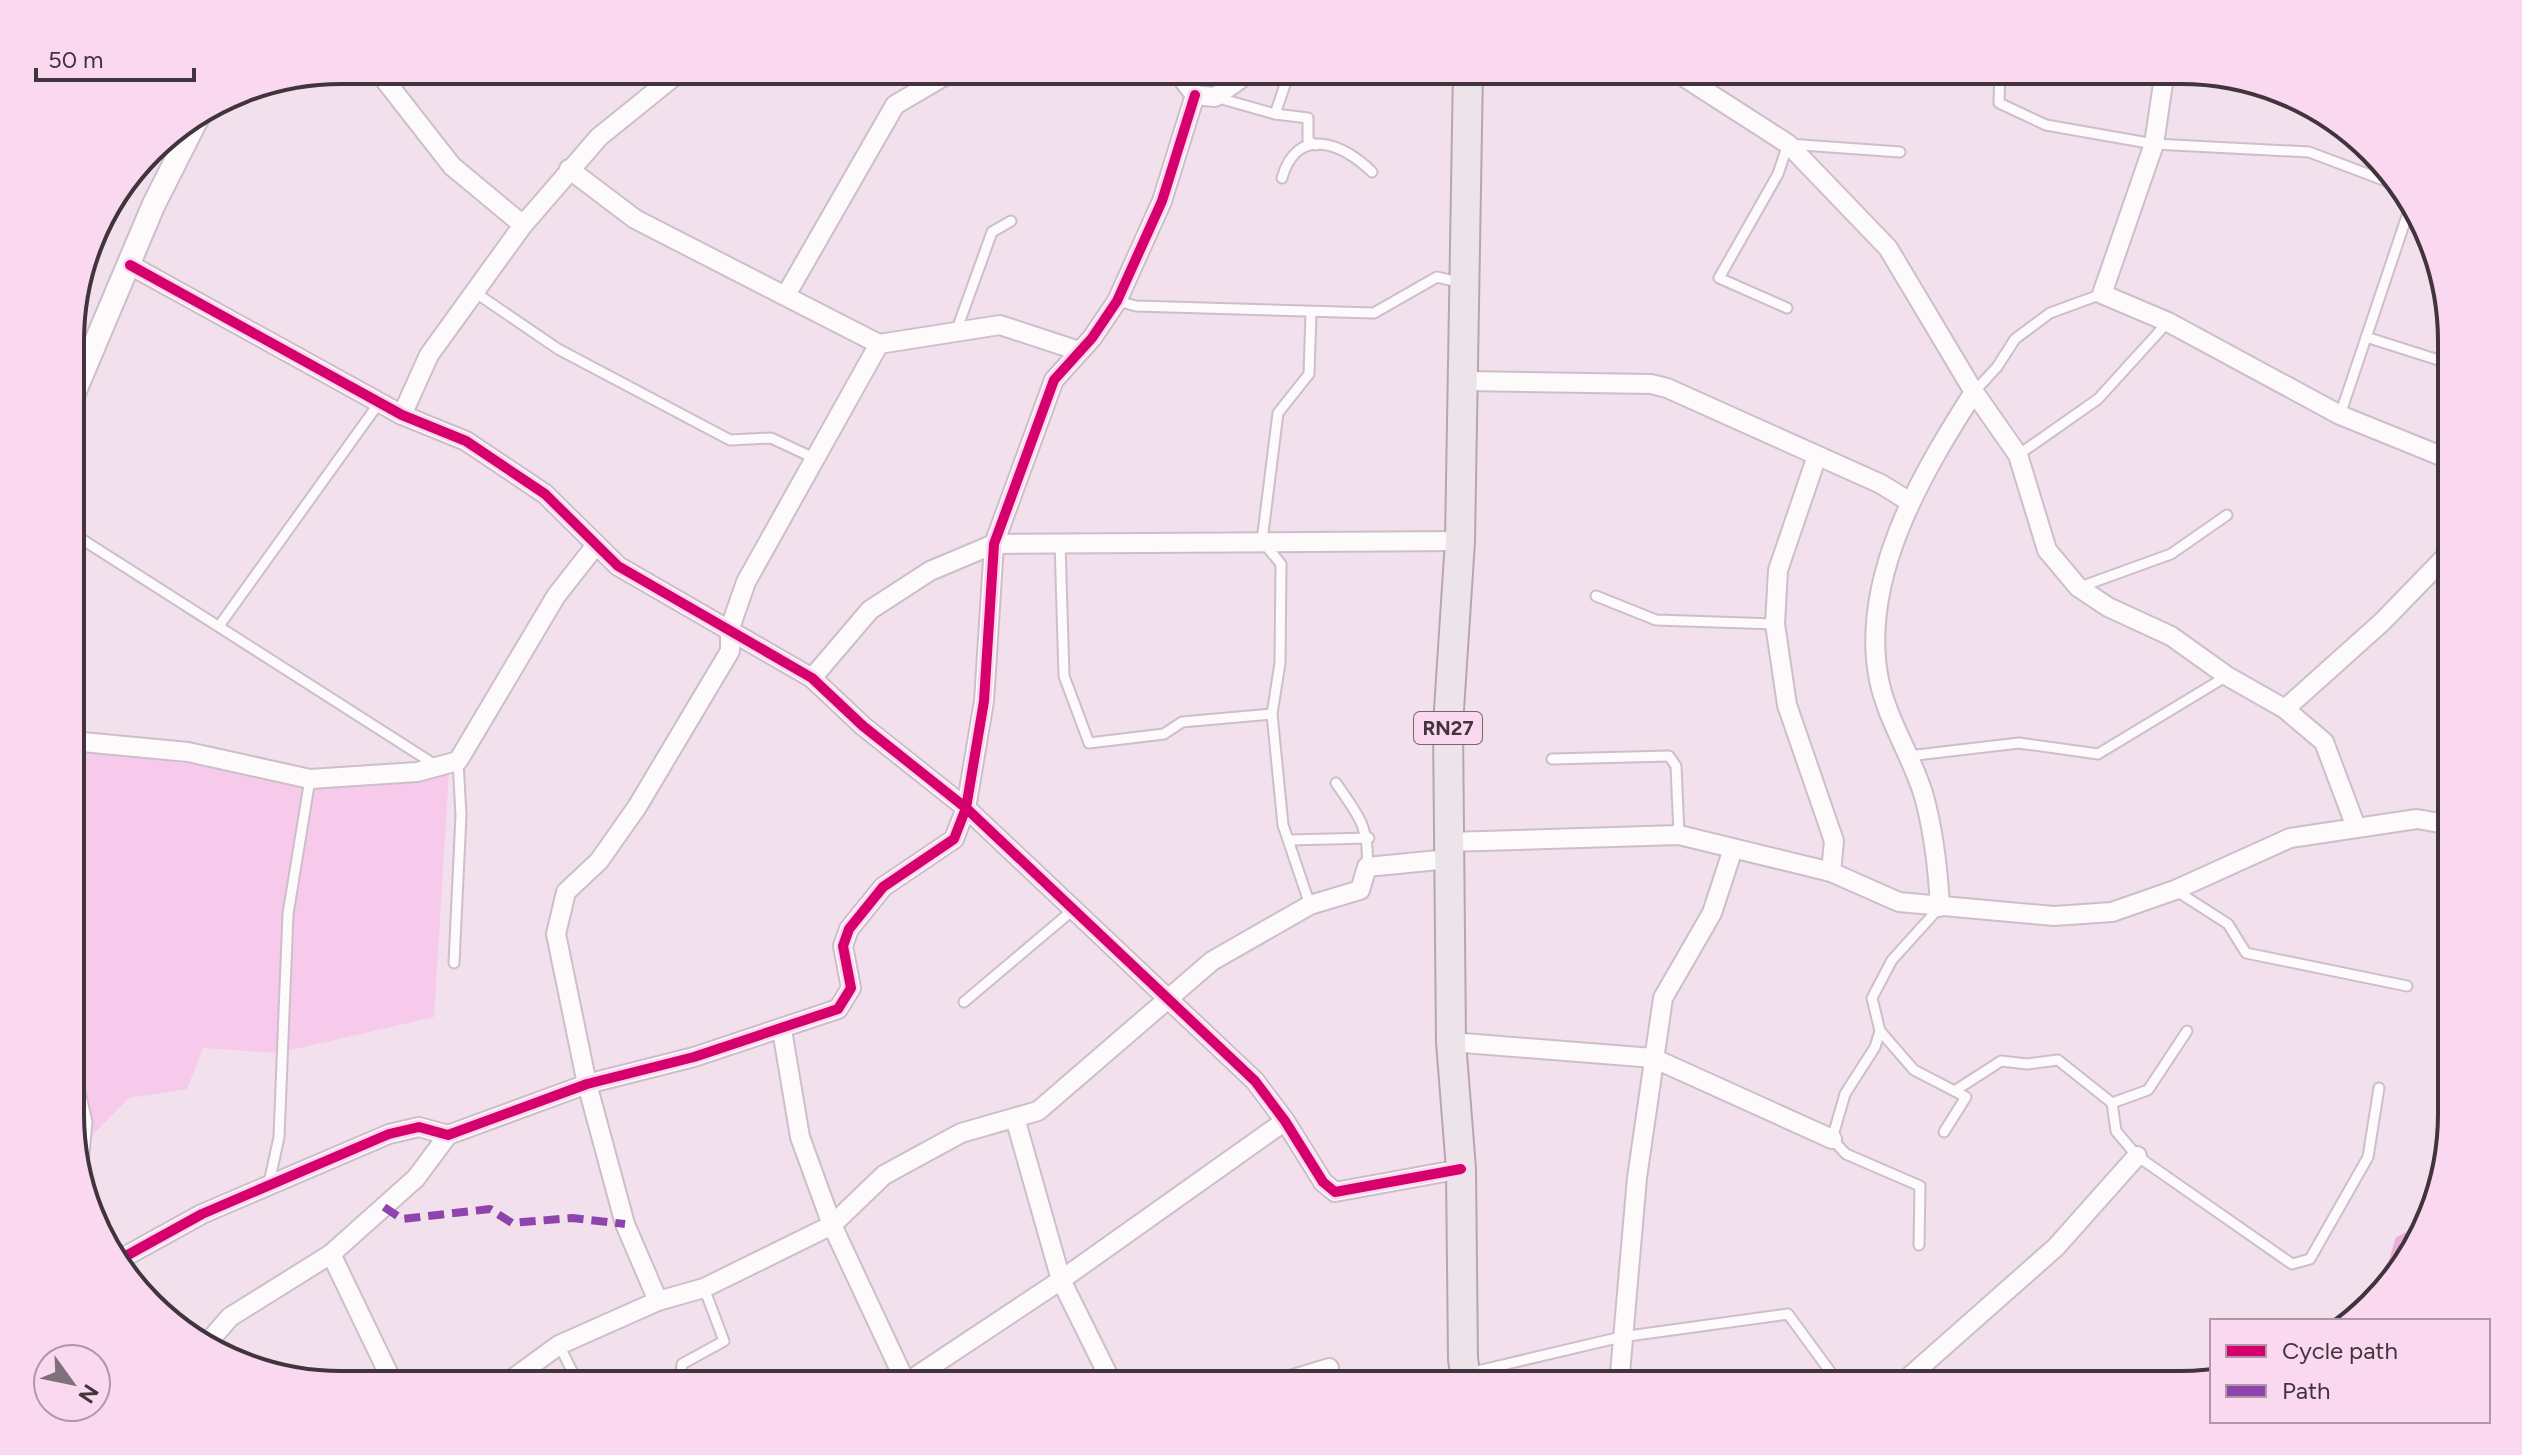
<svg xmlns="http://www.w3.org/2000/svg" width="2522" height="1455" font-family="Figtree,sans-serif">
<rect width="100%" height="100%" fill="#f2e0ec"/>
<!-- green -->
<polygon fill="#f7c9ea" points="72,749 315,780 449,771 434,1017 278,1053 203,1048 187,1089 129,1098 74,1154"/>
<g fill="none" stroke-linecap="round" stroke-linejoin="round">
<!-- stream -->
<g stroke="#ecaddb" stroke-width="6">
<polyline points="2428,1209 2427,1202 2439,1173"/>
<polyline points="2387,1278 2398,1240 2422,1227"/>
</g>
<defs>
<g id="service">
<polyline points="2000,70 1999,103 2046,125 2154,144 2309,152 2402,187"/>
<polyline points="1215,97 1275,114 1290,70"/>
<polyline points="1275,114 1308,118 1308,141 1316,145"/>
<path d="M1282,178c15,-53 61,-35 90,-6"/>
<polyline points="473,291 558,349 730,440 771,438 816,459"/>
<polyline points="1117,301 1136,306 1374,313 1437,277 1462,283"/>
<polyline points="1787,308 1719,278 1778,174 1788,144 1900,152"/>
<polyline points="957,329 992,232 1011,221"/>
<polyline points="2366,337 2451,364"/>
<polyline points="1974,392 1997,367 2015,339 2050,313 2102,294"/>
<polyline points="2340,415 2411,204"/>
<polyline points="2018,455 2098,399 2168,322"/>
<polyline points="72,533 437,766"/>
<polyline points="1060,543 1064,676 1089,743 1164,734 1182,722 1272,714"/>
<polyline points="2080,587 2171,554 2227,515"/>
<polyline points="1596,596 1656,620 1775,624"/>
<polyline points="219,626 379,403"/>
<polyline points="1908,756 2019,743 2098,754 2227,676"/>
<polyline points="1552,759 1669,756 1676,766 1679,835"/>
<path d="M1336,783c22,32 34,44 31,84"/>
<polyline points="1290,840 1369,838"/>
<polyline points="2175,890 2228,924 2246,953 2407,986"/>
<polyline points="1310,905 1283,825 1272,714 1280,663 1281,564 1262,541 1278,413 1309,374 1311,313"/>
<polyline points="454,963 461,815 458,761"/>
<polyline points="964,1002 1073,910"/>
<polyline points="1880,1031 1914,1070 1966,1097 1944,1132"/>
<polyline points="72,1040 74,1066 87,1122 82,1175"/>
<polyline points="1956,1090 2001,1061 2027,1064 2058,1060 2112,1103 2116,1131 2137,1156 2292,1264 2310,1259 2368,1157 2379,1088"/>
<polyline points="2112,1103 2148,1090 2187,1031"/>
<polyline points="269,1183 279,1137 288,914 310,779"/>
<polyline points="1919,1245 1920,1186 1846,1154 1832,1139 1845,1094 1875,1047 1880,1031 1872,998 1892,960 1940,907"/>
<polyline points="559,1345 579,1385"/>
<polyline points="1469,1373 1621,1337 1788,1314 1840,1385"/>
<polyline points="680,1385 682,1364 724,1341 704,1288"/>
</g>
<g id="minor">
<polyline points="377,70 452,166 523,225"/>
<polyline points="1176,70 1195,95 1215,97 1243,77 1245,70"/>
<polyline points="1673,70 1788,144 1888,248 1974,392 2018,455 2047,550 2078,587 2108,607 2171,636 2227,676 2285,709 2324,742 2356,827"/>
<polyline points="2165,70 2154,144 2102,294 2168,322 2340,415 2451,460"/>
<polyline points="569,169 635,219 879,344 1000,325 1079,351"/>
<polyline points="130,265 402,415 466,441 545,494 618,566 812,678 863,726 966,808 1255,1081 1285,1121 1323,1182 1335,1192 1461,1169"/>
<polyline points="786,295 895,105 946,75 947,70"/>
<polyline points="1464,381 1651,384 1667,388 1881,484 1910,502"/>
<polyline points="402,415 429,355 523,225 599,137 682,70"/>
<polyline points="1817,456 1778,570 1775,624 1787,705 1834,841 1831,872"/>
<polyline points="812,678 870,610 930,571 994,544 1460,541"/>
<polyline points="2285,709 2382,622 2451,551"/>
<polyline points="72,741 188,752 310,779 417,772 458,761 556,596 596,545"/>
<polyline points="1448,842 1679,835 1831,872 1899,902 2054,916 2112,912 2175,890 2290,838 2417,819 2451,825"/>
<path d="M1940,907c-2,-38 -6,-76 -17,-114 -12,-38 -36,-74 -44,-113 -20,-101 43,-207 95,-288"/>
<polyline points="782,1030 800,1137 832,1225 906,1383"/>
<polyline points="1451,1042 1653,1058 1832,1139"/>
<polyline points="1015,1118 1061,1280 1113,1385"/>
<polyline points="331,1254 394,1385"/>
<polyline points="115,1262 202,1214 389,1134 419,1127 448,1135 587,1084 694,1057 838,1009 851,988 843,946 849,929 883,887 954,839 966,808 984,701 994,544 1054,380 1092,338 1117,301 1162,201 1195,95"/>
<polyline points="658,1301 625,1224 587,1084 556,934 566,892 599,861 637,807 730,651 730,628 746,582 879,344"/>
<polyline points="204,1347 230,1317 331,1254 416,1178 448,1135"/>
<polyline points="504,1385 559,1345 658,1301 704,1288 832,1225 884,1175 961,1133 1038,1111 1212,961 1310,905 1360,890 1367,867 1449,859"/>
<polyline points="903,1385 1061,1280 1285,1121"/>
<polyline points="1273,1385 1329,1368"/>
<polyline points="1619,1385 1637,1178 1663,998 1712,913 1733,849"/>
<polyline points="1900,1385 2056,1247 2137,1156"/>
</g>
<polyline id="tertiary" points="72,398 154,204 199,115"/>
<polyline id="primary" points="1467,1385 1463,1359 1461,1169 1451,1042 1448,725 1460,541 1468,70"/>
</defs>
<!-- service casing -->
<use href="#service" stroke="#cdbfc9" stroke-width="13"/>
<!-- minor casing -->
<use href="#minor" stroke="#cdbfc9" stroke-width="22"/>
<!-- tertiary casing -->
<use href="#tertiary" stroke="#cdbfc9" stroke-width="26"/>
<!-- primary casing -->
<use href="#primary" stroke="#b8a5b3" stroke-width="32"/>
<!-- service -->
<use href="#service" stroke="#fdfafc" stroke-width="9"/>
<!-- minor -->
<use href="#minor" stroke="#fdfafc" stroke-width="18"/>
<!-- tertiary -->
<use href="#tertiary" stroke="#fdfafc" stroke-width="22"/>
<!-- primary -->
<use href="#primary" stroke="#ede4ea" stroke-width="28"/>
<!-- quiet -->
<g stroke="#8e44ad" stroke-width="8" stroke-dasharray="16 8" stroke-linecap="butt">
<polyline points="72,375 80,381"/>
<polyline points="384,1207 402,1219 490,1209 512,1223 572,1218 625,1224"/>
</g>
<defs>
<g id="cycleway">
<polyline points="130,265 402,415 466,441 545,494 618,566 812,678 863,726 966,808 1255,1081 1285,1121 1323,1182 1335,1192 1461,1169"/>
<polyline points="115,1262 202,1214 389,1134 419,1127 448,1135 587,1084 694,1057 838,1009 851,988 843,946 849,929 883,887 954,839 966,808 984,701 994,544 1054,380 1092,338 1117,301 1162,201 1195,95"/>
</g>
</defs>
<!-- cycleway casing -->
<use href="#cycleway" stroke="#fad8f0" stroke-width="15"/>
<!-- cycleway -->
<use href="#cycleway" stroke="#d6006c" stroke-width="10"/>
</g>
<g text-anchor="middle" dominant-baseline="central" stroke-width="7" stroke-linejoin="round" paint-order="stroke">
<!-- shield labels -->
<rect fill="#fad8f0" stroke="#786573" stroke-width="2" x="1414" y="712" width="68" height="32" rx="6"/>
<g font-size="20" font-weight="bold" fill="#41343d">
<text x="1448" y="728">RN27</text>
</g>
</g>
<!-- crop -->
<path d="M0 0H2522V1455H0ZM341 84H2181A257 257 0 0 1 2438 341V1114A257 257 0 0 1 2181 1371H341A257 257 0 0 1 84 1114V341A257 257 0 0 1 341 84Z" fill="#fad8f0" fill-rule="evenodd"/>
<path fill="none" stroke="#41343d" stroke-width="4" d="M341 84H2181A257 257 0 0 1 2438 341V1114A257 257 0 0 1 2181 1371H341A257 257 0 0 1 84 1114V341A257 257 0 0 1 341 84Z"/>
<!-- legend -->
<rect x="2210" y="1319" width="280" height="104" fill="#fad8f0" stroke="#b096a8" stroke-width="2"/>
<rect x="2226" y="1345" width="40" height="12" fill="#d6006c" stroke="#b096a8" stroke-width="2"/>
<text x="2282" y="1359" font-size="24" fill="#41343d">Cycle path</text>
<rect x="2226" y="1385" width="40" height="12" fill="#8e44ad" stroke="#b096a8" stroke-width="2"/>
<text x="2282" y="1399" font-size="24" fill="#41343d">Path</text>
<!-- north arrow -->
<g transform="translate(72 1383) rotate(123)"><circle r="38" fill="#fad8f0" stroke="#b096a8" stroke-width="2"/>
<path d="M0-6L14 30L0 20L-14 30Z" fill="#7f707a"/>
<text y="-12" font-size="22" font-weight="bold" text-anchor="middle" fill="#41343d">N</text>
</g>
<!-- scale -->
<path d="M36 68v12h158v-12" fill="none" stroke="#41343d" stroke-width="4"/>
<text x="48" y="68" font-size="24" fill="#41343d" stroke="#fad8f0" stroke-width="6" paint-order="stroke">50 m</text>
</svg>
